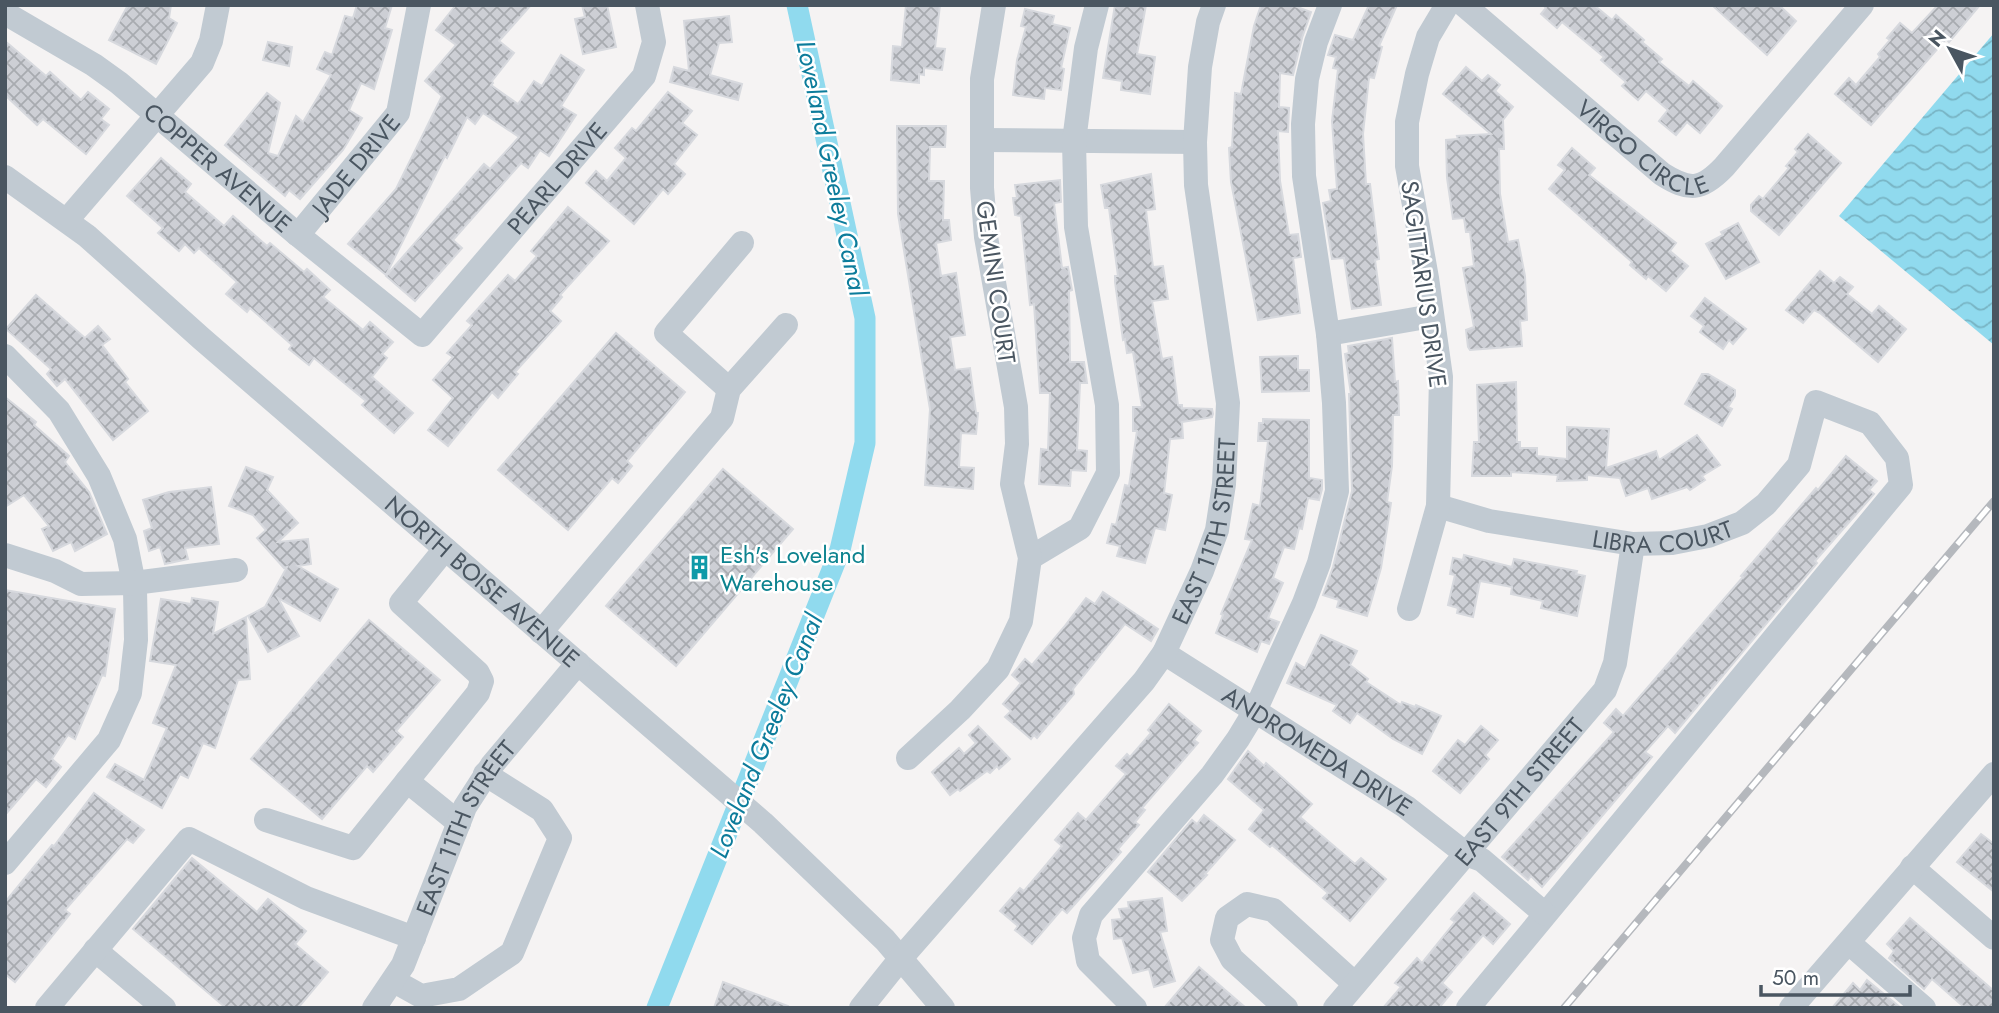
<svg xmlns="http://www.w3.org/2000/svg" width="1999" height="1013" font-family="Jost,sans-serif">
<defs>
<pattern id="water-waves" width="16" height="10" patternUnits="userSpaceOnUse" patternTransform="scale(1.75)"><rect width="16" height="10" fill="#90daee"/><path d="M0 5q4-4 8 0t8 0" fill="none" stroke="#78b4c4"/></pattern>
<pattern id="building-cross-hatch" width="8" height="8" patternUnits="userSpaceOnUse" patternTransform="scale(1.75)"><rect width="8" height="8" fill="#cdcfd5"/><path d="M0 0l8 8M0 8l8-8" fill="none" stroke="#a8abb0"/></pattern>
</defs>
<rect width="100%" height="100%" fill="#f5f3f3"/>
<!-- water -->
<polygon fill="url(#water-waves)" points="1994,33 1994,345 1839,216"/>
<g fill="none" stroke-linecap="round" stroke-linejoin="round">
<!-- canal -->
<polyline stroke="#90daee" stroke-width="21" points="657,1008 840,550 865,443 865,318 797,5"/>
</g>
<!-- building -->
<g fill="url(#building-cross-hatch)" stroke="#d7d9de" stroke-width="2">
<polygon points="128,5 171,5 169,18 177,23 156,64 109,40"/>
<polygon points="357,5 392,5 385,28 392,30 374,89 361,83 349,110 362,118 343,150 300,199 289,190 285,196 225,145 267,93 280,103 268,153 278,156 296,116 303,122 331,75 317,69 325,52 332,55 345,16 353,18"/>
<polygon points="456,5 531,5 499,41 514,53 492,81 493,83 491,85 518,104 534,81 542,86 561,55 584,70 561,106 576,115 549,156 540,150 528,168 521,163 453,240 462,248 415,301 386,276 484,164 490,169 519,137 483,113 475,124 467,117 447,158 445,156 386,275 348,244 396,189 442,96 425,81 456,45 436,30"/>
<polygon points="582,5 607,5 616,47 583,54 575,19 585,17"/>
<polygon points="906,5 940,5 935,48 945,49 942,70 924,68 924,75 919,74 919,83 891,80 893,46 902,47"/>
<polygon points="1115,5 1146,5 1137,54 1155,57 1150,94 1121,90 1122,81 1103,78"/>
<polygon points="1261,5 1292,5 1311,12 1302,38 1293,75 1280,73 1279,107 1289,108 1288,132 1278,131 1280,181 1289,235 1298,234 1301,257 1293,258 1300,313 1258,320 1231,182 1229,148 1232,147 1235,93 1241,94 1254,26"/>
<polygon points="1369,5 1397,5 1379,46 1382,47 1374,78 1369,77 1363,134 1366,184 1370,184 1379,259 1375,260 1381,305 1352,309 1344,258 1332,259 1323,203 1331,201 1329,190 1337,189 1332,121 1338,69 1333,68 1336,57 1328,55 1335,35 1353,40"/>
<polygon points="1543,5 1594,5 1612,20 1616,15 1644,40 1642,42 1662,59 1659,62 1689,86 1693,81 1722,106 1700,133 1687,122 1676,135 1659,121 1668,110 1646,91 1638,100 1622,86 1626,82 1601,60 1604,57 1562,22 1557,28 1541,14 1546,8"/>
<polygon points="1712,5 1779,5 1796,21 1767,55"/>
<polygon points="1938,5 1980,5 1949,42 1946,39 1871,125 1835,94 1849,78 1856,85 1880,57 1878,54 1890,40 1887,38 1900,23 1912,33"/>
<polygon points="1025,9 1054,16 1052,24 1070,28 1061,68 1064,69 1061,90 1045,88 1044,99 1013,95 1017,60 1026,27 1021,26"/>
<polygon points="729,16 732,42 719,43 710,75 742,84 738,100 670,82 674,67 689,71 684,21"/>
<polygon points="5,41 46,76 50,72 81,100 88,92 109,109 101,119 109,125 86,154 43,119 37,125 5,95"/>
<polygon points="268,42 292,47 289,66 263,60"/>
<polygon points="1466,67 1482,81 1488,75 1500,85 1495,91 1513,107 1503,120 1504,149 1499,149 1500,194 1508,242 1518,240 1525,276 1527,320 1520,321 1522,346 1470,350 1468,347 1466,330 1474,327 1463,268 1474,266 1470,232 1466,232 1464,218 1453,219 1447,178 1446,140 1458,139 1457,136 1491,134 1443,94"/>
<polygon points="668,92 692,111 682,123 697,135 674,164 685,174 668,194 663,189 634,224 586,183 596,171 607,181 626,158 615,148 632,128 636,131"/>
<polygon points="897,126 946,126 945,147 930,147 929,181 944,181 943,220 949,220 951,240 936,243 941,276 956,273 965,335 950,337 955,370 970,368 976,413 978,413 976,434 961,433 959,467 974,468 973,489 925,485 930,409 898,214"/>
<polygon points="1808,134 1841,163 1779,235 1751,211 1751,205 1759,196 1763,199 1789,168 1786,166 1798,152 1795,149"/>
<polygon points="1572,148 1595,168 1589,175 1676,243 1670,251 1688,266 1666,291 1648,276 1646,279 1630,265 1632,262 1549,189 1565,170 1558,165"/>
<polygon points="161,158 191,184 185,192 224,226 233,216 267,246 270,243 304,272 307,269 330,290 323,297 363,330 370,322 393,342 382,354 387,358 372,377 413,413 394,433 362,405 366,401 314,358 309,365 289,349 292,345 250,308 247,312 226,294 237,282 199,248 194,253 185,244 179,251 158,233 163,228 127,196"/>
<polygon points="1151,174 1155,209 1146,210 1153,267 1163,266 1168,299 1152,301 1162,359 1172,357 1178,405 1182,405 1182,408 1212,409 1213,414 1212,417 1182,422 1183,438 1170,439 1164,493 1172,495 1165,530 1155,528 1145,563 1117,556 1120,546 1107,543 1112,524 1116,525 1125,485 1129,486 1137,431 1133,431 1133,407 1142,407 1133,352 1127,353 1125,339 1123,340 1115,282 1115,276 1118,276 1109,208 1105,208 1101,185"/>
<polygon points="1060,180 1061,202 1054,203 1062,268 1068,267 1072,290 1069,291 1070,362 1084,362 1087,383 1080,383 1077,450 1087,451 1086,471 1071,470 1070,486 1039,484 1041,449 1048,450 1050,393 1040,393 1034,304 1030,305 1021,216 1015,215 1013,198 1017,198 1015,185"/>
<polygon points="568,207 609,241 560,295 562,297 550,311 561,321 515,372 518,374 498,398 492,392 448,446 428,430 453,398 433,380 453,357 447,353 472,325 467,321 508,275 515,281 537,256 531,251"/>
<polygon points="1738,223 1759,262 1726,279 1706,244 1723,235 1721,232"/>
<polygon points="1820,271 1834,283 1840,277 1853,287 1847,294 1872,314 1879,306 1906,329 1878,362 1820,313 1814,310 1803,323 1786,310"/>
<polygon points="36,295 85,338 98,326 110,339 102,345 128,379 125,382 148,411 113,440 65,379 57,386 47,374 51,369 6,329"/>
<polygon points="1705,298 1746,329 1733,344 1729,340 1723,349 1700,332 1704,326 1691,316"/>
<polygon points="616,333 685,392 627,461 632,466 618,483 612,478 568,530 498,470"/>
<polygon points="1392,338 1395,382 1398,381 1399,415 1393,415 1392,466 1387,502 1391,503 1381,568 1367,616 1337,607 1339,600 1323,595 1333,567 1352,491 1349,394 1351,394 1345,354 1349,353 1348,346"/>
<polygon points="1298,356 1298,370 1309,370 1309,391 1262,392 1260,357"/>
<polygon points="1702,374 1708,374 1735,390 1735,396 1728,407 1732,409 1722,426 1685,404"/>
<polygon points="1516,382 1517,442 1520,442 1520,448 1537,448 1537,456 1567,459 1567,427 1609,429 1606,468 1656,451 1659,460 1697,435 1720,465 1702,476 1705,480 1690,490 1687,487 1652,499 1648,488 1626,496 1620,478 1587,475 1587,480 1557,481 1558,475 1511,472 1511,476 1472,476 1474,442 1479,442 1477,385"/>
<polygon points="5,397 36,422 34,425 69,456 65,462 89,492 107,534 75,551 71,542 53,551 42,529 49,526 24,495 5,507"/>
<polygon points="1263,419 1309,420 1309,478 1322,480 1322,489 1319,500 1308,498 1302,529 1299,528 1294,549 1284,547 1273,578 1283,583 1268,618 1279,622 1269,644 1261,641 1257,652 1216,633 1223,615 1221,614 1252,540 1245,539 1253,504 1260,506 1268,441 1258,441 1259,423 1263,423"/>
<polygon points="1846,456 1877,481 1869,490 1874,494 1815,561 1817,563 1675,733 1668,726 1645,752 1652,757 1542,887 1531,876 1528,880 1502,857 1614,732 1604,723 1616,709 1623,716 1743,577 1741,576 1816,488 1818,490"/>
<polygon points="246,467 273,477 267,490 298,523 278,542 308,539 311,564 298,566 338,589 320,621 278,598 299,636 268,652 248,616 265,607 287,567 284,568 257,538 266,530 253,515 229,506"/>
<polygon points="723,469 793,529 676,666 606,606"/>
<polygon points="211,487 219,544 185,548 188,559 165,564 160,547 149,551 144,531 152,528 143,500 169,492"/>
<polygon points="1464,555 1512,567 1514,559 1577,571 1576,574 1585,576 1577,616 1541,608 1543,601 1511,594 1512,587 1480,581 1473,617 1457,613 1458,608 1448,605 1455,575 1450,574 1453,558 1463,560"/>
<polygon points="5,590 115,609 105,676 102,675 75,739 68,735 52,759 61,767 46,787 36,779 5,815"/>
<polygon points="1103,592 1158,629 1151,641 1125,624 1073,689 1074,694 1037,738 1034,735 1031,739 1005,717 1011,711 1003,704 1021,683 1012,675 1025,659 1032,665 1064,627 1086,598 1095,604"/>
<polygon points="192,598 218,602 213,634 246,617 250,679 238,680 215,748 203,743 188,778 180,774 162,808 107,777 115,764 144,780 167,728 153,723 176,665 150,661 161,599 191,604"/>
<polygon points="369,620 440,680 396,731 403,737 373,772 367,766 322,819 251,759"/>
<polygon points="1321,635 1357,651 1350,665 1368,679 1366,682 1401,705 1402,702 1415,707 1416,705 1441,716 1422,754 1393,739 1357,713 1350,723 1333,711 1337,705 1287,683 1296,663 1305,668"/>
<polygon points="1169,704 1201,731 1194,740 1198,743 1142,808 1145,810 1135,822 1139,825 1118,849 1121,852 1067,913 1062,909 1032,944 1015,930 1018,926 1000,911 1020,888 1024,891 1062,846 1055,840 1078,813 1086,820 1126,774 1116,766 1127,754 1130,757 1151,733 1148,730"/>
<polygon points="978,726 1010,759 999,769 997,766 990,773 987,771 960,791 958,789 950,795 932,772 959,748 964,754 976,743 969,735"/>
<polygon points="1481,726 1498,740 1485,755 1489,759 1460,793 1433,771 1458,740 1465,745"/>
<polygon points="1248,751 1264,766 1266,763 1312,804 1300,817 1355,864 1361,858 1386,879 1350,921 1323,898 1328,893 1272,845 1270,847 1249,829 1264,810 1228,779"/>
<polygon points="94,793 144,830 133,843 127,839 65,910 70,914 15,982 5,974 5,902 52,845 54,846"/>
<polygon points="1204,815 1235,840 1205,874 1207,875 1182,901 1148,872 1192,820 1197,824"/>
<polygon points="1981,834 1994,844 1994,892 1957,862"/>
<polygon points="192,858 257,912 268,899 306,931 295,944 328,972 298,1008 226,1008 133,929"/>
<polygon points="1474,893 1510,924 1493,944 1483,935 1442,983 1452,992 1439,1008 1383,1008 1401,987 1395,983 1417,958 1422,963 1455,922 1451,919"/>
<polygon points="1162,898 1167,931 1160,932 1175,981 1154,987 1149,969 1133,973 1122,938 1114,939 1112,920 1122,919 1119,909 1129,908 1128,902"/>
<polygon points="1910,918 1994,991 1994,1008 1965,1008 1932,979 1924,989 1889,958 1894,951 1887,944"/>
<polygon points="1199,967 1224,989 1246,1008 1164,1008"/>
<polygon points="1867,980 1901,1008 1832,1008 1853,983 1860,990"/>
<polygon points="723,982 788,1006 787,1008 714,1008"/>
</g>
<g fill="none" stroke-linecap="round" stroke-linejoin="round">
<!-- minor -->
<g stroke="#c1cad2" stroke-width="24">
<path id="s1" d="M1464,5l198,169c27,17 39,17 62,-7l138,-162"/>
<path id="s2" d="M5,13l89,52 25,18 179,152 124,100 222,-259 10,-34 -7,-37"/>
<polyline points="982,140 1195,142"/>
<path id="s3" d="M5,177l82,59 115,103 561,484 122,117 58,68"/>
<polyline points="67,220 202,63 211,41 218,5"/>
<path id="s4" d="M298,235l100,-122 21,-108"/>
<polyline points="1328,334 1432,316"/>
<polyline points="5,356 59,411 99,476 125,539 135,589 136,640 130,693 109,740 5,863"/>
<polyline points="729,389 666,333 742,243"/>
<path id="s5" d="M1438,506l51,15 144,23 39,-1 36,-7 34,-13 24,-19 33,-39 17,-63 54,21 27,35 4,27 -433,523"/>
<polyline points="5,555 55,571 81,584 134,583 236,570"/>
<polyline points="1030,558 1080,528 1108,473 1107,405 1076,227 1074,141 1086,48 1097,5"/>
<polyline points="1409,609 1438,506 1441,377 1427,278 1407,166 1407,122 1417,74 1428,37 1447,5"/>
<polyline points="541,632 722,418 729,389 786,325"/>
<path id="s6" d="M1164,653l242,154 60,47 16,6 63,54"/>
<polyline points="908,758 960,710 998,669 1021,621 1030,558 1012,484 1017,444 1016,407 986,237 982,188 982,79 994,5"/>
<polyline points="407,781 459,823"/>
<polyline points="266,820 353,848 478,693 482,681 478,673 401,603 445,549"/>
<polyline points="1912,867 1994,938"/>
<polyline points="1849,943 1924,1008"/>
<polyline points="95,950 164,1008"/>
<polyline points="394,981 421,996 459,989 512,953 560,838 542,810 485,774"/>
<polyline points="47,1008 189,839 306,898 414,938"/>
<path id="s7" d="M374,1008l29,-43 62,-158 27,-42 86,-102"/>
<path id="s8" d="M861,1008l40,-50 243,-277 20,-28 38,-82 15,-41 7,-46 4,-81 -32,-218 -1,-43 5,-75 8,-45 6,-17"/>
<polyline points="1135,1008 1088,961 1084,938 1091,915 1212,775 1238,739 1255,711 1304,603 1319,563 1337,491 1334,403 1328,334 1304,176 1303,124 1307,79 1316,42 1330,5"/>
<polyline points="1286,1008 1232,959 1222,940 1227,918 1247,904 1273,910 1355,984"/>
<path id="s9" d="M1335,1008l270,-318 10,-27 18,-119"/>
<polyline points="1791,1008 1994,774"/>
</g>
<defs>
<polyline id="rail" points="1564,1008 1994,501"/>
</defs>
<!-- rail casing -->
<use href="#rail" stroke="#b5b8bd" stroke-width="8"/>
<!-- rail -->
<use href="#rail" stroke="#fff" stroke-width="5" stroke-dasharray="16" stroke-linecap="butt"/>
</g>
<!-- icons -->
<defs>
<symbol id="building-bare" viewBox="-9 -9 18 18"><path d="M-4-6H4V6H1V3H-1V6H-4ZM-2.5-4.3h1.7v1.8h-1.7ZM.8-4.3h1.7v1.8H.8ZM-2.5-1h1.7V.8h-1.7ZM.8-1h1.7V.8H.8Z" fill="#0f9aa8" stroke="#fff" stroke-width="2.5" paint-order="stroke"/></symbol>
</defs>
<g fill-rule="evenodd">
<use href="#building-bare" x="682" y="550" width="35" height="35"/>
</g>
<g text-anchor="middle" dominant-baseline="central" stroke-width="5" stroke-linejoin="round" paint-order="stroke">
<!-- street labels -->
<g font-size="24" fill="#4a5661" stroke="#fff">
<text stroke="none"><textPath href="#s1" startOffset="231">VIRGO CIRCLE</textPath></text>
<text stroke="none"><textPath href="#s4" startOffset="91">JADE DRIVE</textPath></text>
<text stroke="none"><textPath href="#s2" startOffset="264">COPPER AVENUE</textPath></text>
<text stroke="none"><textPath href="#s2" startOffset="735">PEARL DRIVE</textPath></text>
<text transform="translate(996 282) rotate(82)">GEMINI COURT</text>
<text transform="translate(1424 284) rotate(82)">SAGITTARIUS DRIVE</text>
<text stroke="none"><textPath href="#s5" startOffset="229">LIBRA COURT</textPath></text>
<text stroke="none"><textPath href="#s8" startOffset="597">EAST 11TH STREET</textPath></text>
<text stroke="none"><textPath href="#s3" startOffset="626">NORTH BOISE AVENUE</textPath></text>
<text stroke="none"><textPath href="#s6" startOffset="182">ANDROMEDA DRIVE</textPath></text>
<text stroke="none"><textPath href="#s9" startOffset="284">EAST 9TH STREET</textPath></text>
<text stroke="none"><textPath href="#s7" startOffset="203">EAST 11TH STREET</textPath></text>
</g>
<!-- culture labels -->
<g font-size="24" fill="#0d838f" stroke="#fff" text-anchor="start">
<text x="720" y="554">Esh's Loveland<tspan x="720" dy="28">Warehouse</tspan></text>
</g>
<!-- water labels -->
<g font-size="26" font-style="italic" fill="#0c7c9b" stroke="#fff">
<text transform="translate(832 168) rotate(78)">Loveland Greeley Canal</text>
<text transform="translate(766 736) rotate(-68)">Loveland Greeley Canal</text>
</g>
</g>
<!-- border -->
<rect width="1999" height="1013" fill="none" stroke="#4a5661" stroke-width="14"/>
<!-- north arrow -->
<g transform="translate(1950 49) rotate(310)" stroke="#ffffff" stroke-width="5" paint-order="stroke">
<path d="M0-5L12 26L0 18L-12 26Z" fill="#4a5661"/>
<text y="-10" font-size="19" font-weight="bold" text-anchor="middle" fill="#4a5661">N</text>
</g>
<!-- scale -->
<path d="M1761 985v10h149v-10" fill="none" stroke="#4a5661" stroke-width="3.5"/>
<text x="1772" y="985" font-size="21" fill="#4a5661" stroke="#ffffff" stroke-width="5" paint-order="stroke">50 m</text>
</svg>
